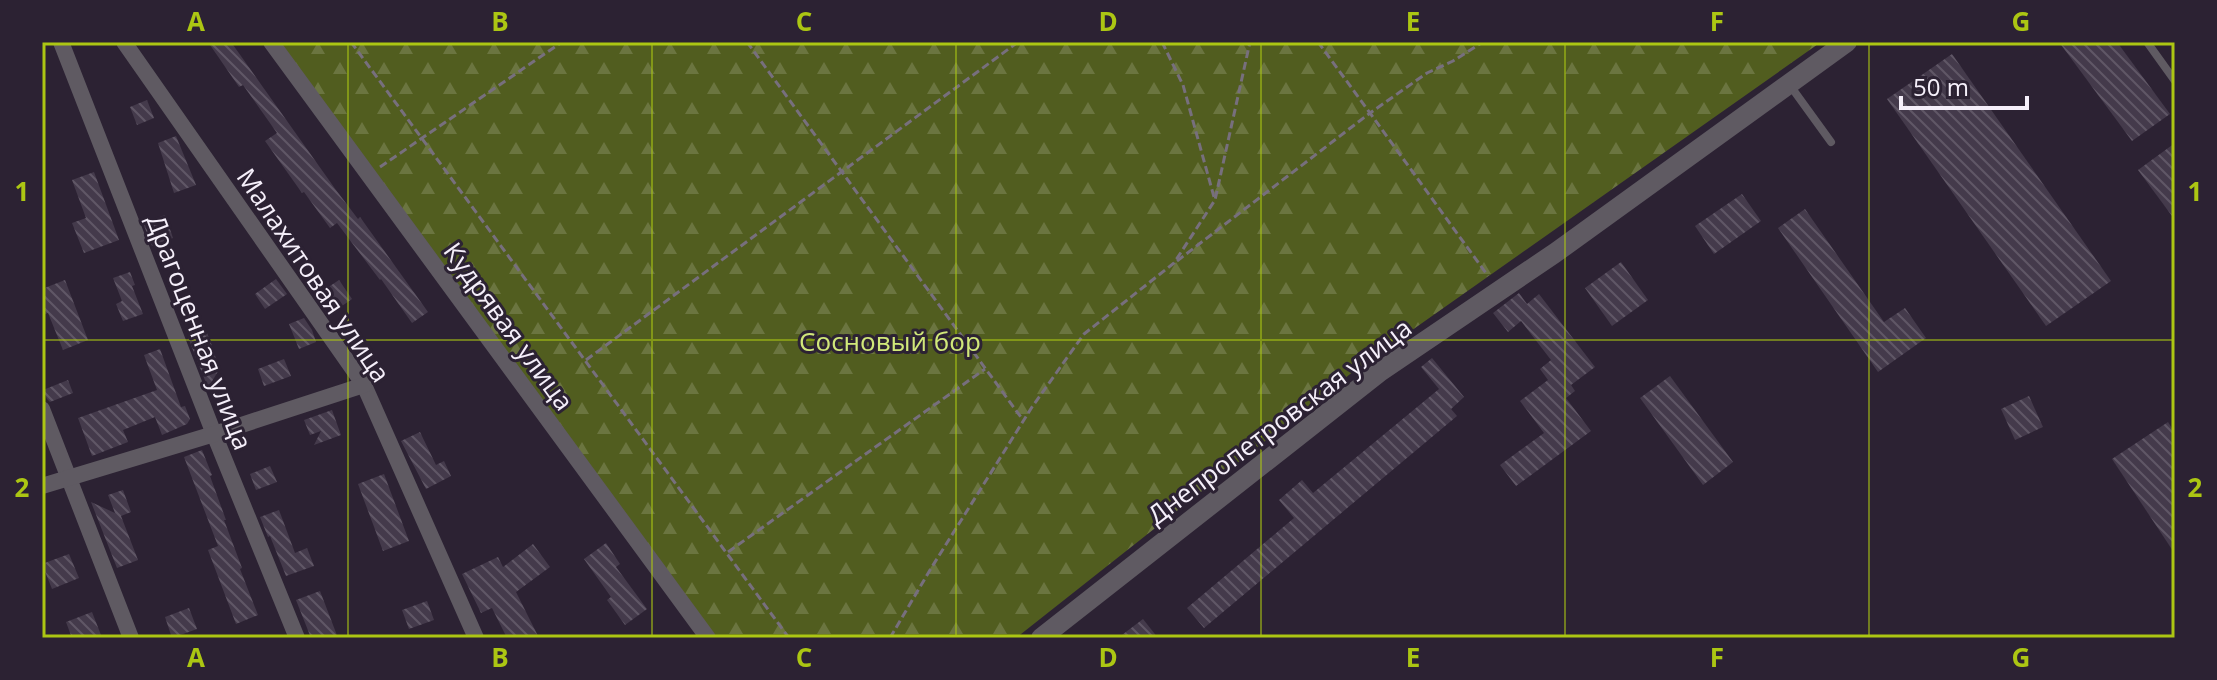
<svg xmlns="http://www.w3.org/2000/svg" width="2217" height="680" font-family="'Open Sans',sans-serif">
<defs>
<pattern id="forest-firs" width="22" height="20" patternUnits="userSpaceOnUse" patternTransform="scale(2)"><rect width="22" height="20" fill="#515d1f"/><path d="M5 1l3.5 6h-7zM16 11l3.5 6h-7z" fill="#6b7540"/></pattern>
<pattern id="building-back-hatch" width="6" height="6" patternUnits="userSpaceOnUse" patternTransform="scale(2)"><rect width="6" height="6" fill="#443a4b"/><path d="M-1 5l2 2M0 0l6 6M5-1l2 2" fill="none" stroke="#605766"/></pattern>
</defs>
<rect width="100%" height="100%" fill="#2c2233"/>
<!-- forest -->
<polygon fill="url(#forest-firs)" points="278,42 1821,42 1354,371 1016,638 715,638"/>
<!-- building -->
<g fill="url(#building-back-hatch)">
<polygon points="208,42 231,42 336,190 358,219 360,217 428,312 412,323 381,279 380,280 337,223 330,228 304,192 302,193 265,141 277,133 243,85 239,87"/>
<polygon points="2059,42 2117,42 2170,114 2132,141"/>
<polygon points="1952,54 2111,281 2046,326 1887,99"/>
<polygon points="147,100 154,118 137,125 130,107"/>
<polygon points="176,136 196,185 174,193 158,143"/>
<polygon points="2175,143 2175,220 2138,170"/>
<polygon points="94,172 119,240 84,253 72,223 86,218 72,180"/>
<polygon points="1742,194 1761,221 1714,254 1695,226"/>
<polygon points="1805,209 1884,322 1905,308 1926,338 1878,372 1778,228"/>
<polygon points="165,215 173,238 152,246 143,223"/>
<polygon points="1621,262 1648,300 1612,326 1585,288"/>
<polygon points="130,272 135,285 132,286 143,314 123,321 116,304 122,301 113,278"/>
<polygon points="276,279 287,294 265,309 255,294"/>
<polygon points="65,280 88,340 63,350 48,313 45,314 42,305 42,289"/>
<polygon points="339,280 352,299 329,315 315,296"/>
<polygon points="1519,293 1527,304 1539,294 1595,367 1571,385 1575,391 1566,398 1591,431 1516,486 1500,465 1544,433 1520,401 1548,380 1540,369 1551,360 1521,321 1508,332 1493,313"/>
<polygon points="304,318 312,330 316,342 299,349 289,324"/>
<polygon points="206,330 212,346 196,358 188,337"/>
<polygon points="160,349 181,407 185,406 190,419 187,424 162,435 155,417 123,430 128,442 92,456 78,418 157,390 144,355"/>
<polygon points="214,353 220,368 208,388 197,360"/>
<polygon points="1432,358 1464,397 1451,409 1457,416 1204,628 1187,608 1294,518 1279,500 1302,480 1313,493 1439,389 1421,367"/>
<polygon points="284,359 291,376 264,386 258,369"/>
<polygon points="1670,376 1733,462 1703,485 1640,398"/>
<polygon points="68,380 73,393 50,402 47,399 43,390"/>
<polygon points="2029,396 2043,427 2015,440 2001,409"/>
<polygon points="332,410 341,435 314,445 321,431 310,435 304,420"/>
<polygon points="2168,422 2175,433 2175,554 2112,459"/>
<polygon points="420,432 436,465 444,461 451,476 426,489 401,441"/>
<polygon points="202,450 212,475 210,476 226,520 224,520 242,568 240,569 258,615 236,624 208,550 218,546 184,457"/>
<polygon points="270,466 277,482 256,490 250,474"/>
<polygon points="384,474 409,541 383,551 358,484"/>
<polygon points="123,490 131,512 121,516 138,560 117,568 91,502 115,513 108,495"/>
<polygon points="279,510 295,553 307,548 314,566 286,576 270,536 268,537 260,517"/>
<polygon points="606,543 620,564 616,567 647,609 625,625 607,600 611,597 584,559"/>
<polygon points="533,544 550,567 516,592 539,638 507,638 492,608 481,613 462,574 498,557 503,567"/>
<polygon points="69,554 79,578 52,589 42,564"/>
<polygon points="320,591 338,638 311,638 296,600"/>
<polygon points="427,601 434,620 409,629 402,610"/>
<polygon points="189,608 197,629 172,638 165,617"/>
<polygon points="92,612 101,635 94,638 72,638 66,622"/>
<polygon points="1143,619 1158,638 1118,638"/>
</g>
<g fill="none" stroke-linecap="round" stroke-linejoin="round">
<!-- path -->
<g stroke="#776f7d" stroke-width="3" stroke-dasharray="8 4" stroke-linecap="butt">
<polyline points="351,42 789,638"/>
<polyline points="747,42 1023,420"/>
<polyline points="1162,42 1183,85 1214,197"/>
<polyline points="1318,42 1370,113 1427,73 1453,61 1483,42"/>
<polyline points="380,167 562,42"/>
<polyline points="1177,261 1370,113 1488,276"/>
<polyline points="586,360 1018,42"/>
<polyline points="728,552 985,369"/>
<polyline points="890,638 930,570 1032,407 1084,334 1174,263 1215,200 1250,42"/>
</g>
<!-- service -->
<g stroke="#5f5a62" stroke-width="8">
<polyline points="2147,42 2175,81"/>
<polyline points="1789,84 1831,142"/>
</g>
<!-- minor -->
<g stroke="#5f5a62" stroke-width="16">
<polyline points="61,42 214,434 297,638"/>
<polyline points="124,42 364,385 476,638"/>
<polyline points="271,42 708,638"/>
<polyline points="42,409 131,638"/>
<polyline points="42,486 214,434 364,385"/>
</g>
<!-- tertiary -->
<polyline stroke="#5f5a62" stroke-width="20" points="1041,638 1381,371 1555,253 1847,42"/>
</g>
<!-- grid -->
<path fill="none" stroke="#acc613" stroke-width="2" stroke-opacity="0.55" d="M348,42v596M652,42v596M956,42v596M1261,42v596M1565,42v596M1869,42v596M42,340h2133"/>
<g text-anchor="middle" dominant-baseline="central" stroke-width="6" stroke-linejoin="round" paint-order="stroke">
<!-- street labels -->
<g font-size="26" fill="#f5effa" stroke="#2c2233">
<text transform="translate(314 275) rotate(56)">Малахитовая улица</text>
<text transform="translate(509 326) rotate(54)">Кудрявая улица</text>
<text transform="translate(200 332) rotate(69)">Драгоценная улица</text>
<text transform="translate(1279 421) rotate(-37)">Днепропетровская улица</text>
</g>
<!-- park labels -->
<g font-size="26" fill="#d1e87a" stroke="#2c2233">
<text x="890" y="341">Сосновый бор</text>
</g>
</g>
<!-- border -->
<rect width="2217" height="680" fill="none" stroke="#2c2233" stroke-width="88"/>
<!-- scale -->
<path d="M1901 96v12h126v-12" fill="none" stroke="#f5effa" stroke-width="4"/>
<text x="1913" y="96" font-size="24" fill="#f5effa" stroke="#2c2233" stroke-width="6" paint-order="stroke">50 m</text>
<rect x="44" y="44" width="2129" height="592" fill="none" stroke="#acc613" stroke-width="3"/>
<g font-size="26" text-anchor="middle" font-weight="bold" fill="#acc613">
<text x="196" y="31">A</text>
<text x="500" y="31">B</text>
<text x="804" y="31">C</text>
<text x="1108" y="31">D</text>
<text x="1413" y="31">E</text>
<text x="1717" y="31">F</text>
<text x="2021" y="31">G</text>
<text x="22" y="201">1</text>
<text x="2195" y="201">1</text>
<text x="22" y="497">2</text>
<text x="2195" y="497">2</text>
<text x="196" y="667">A</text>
<text x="500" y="667">B</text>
<text x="804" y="667">C</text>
<text x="1108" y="667">D</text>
<text x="1413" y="667">E</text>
<text x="1717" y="667">F</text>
<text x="2021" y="667">G</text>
</g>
</svg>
